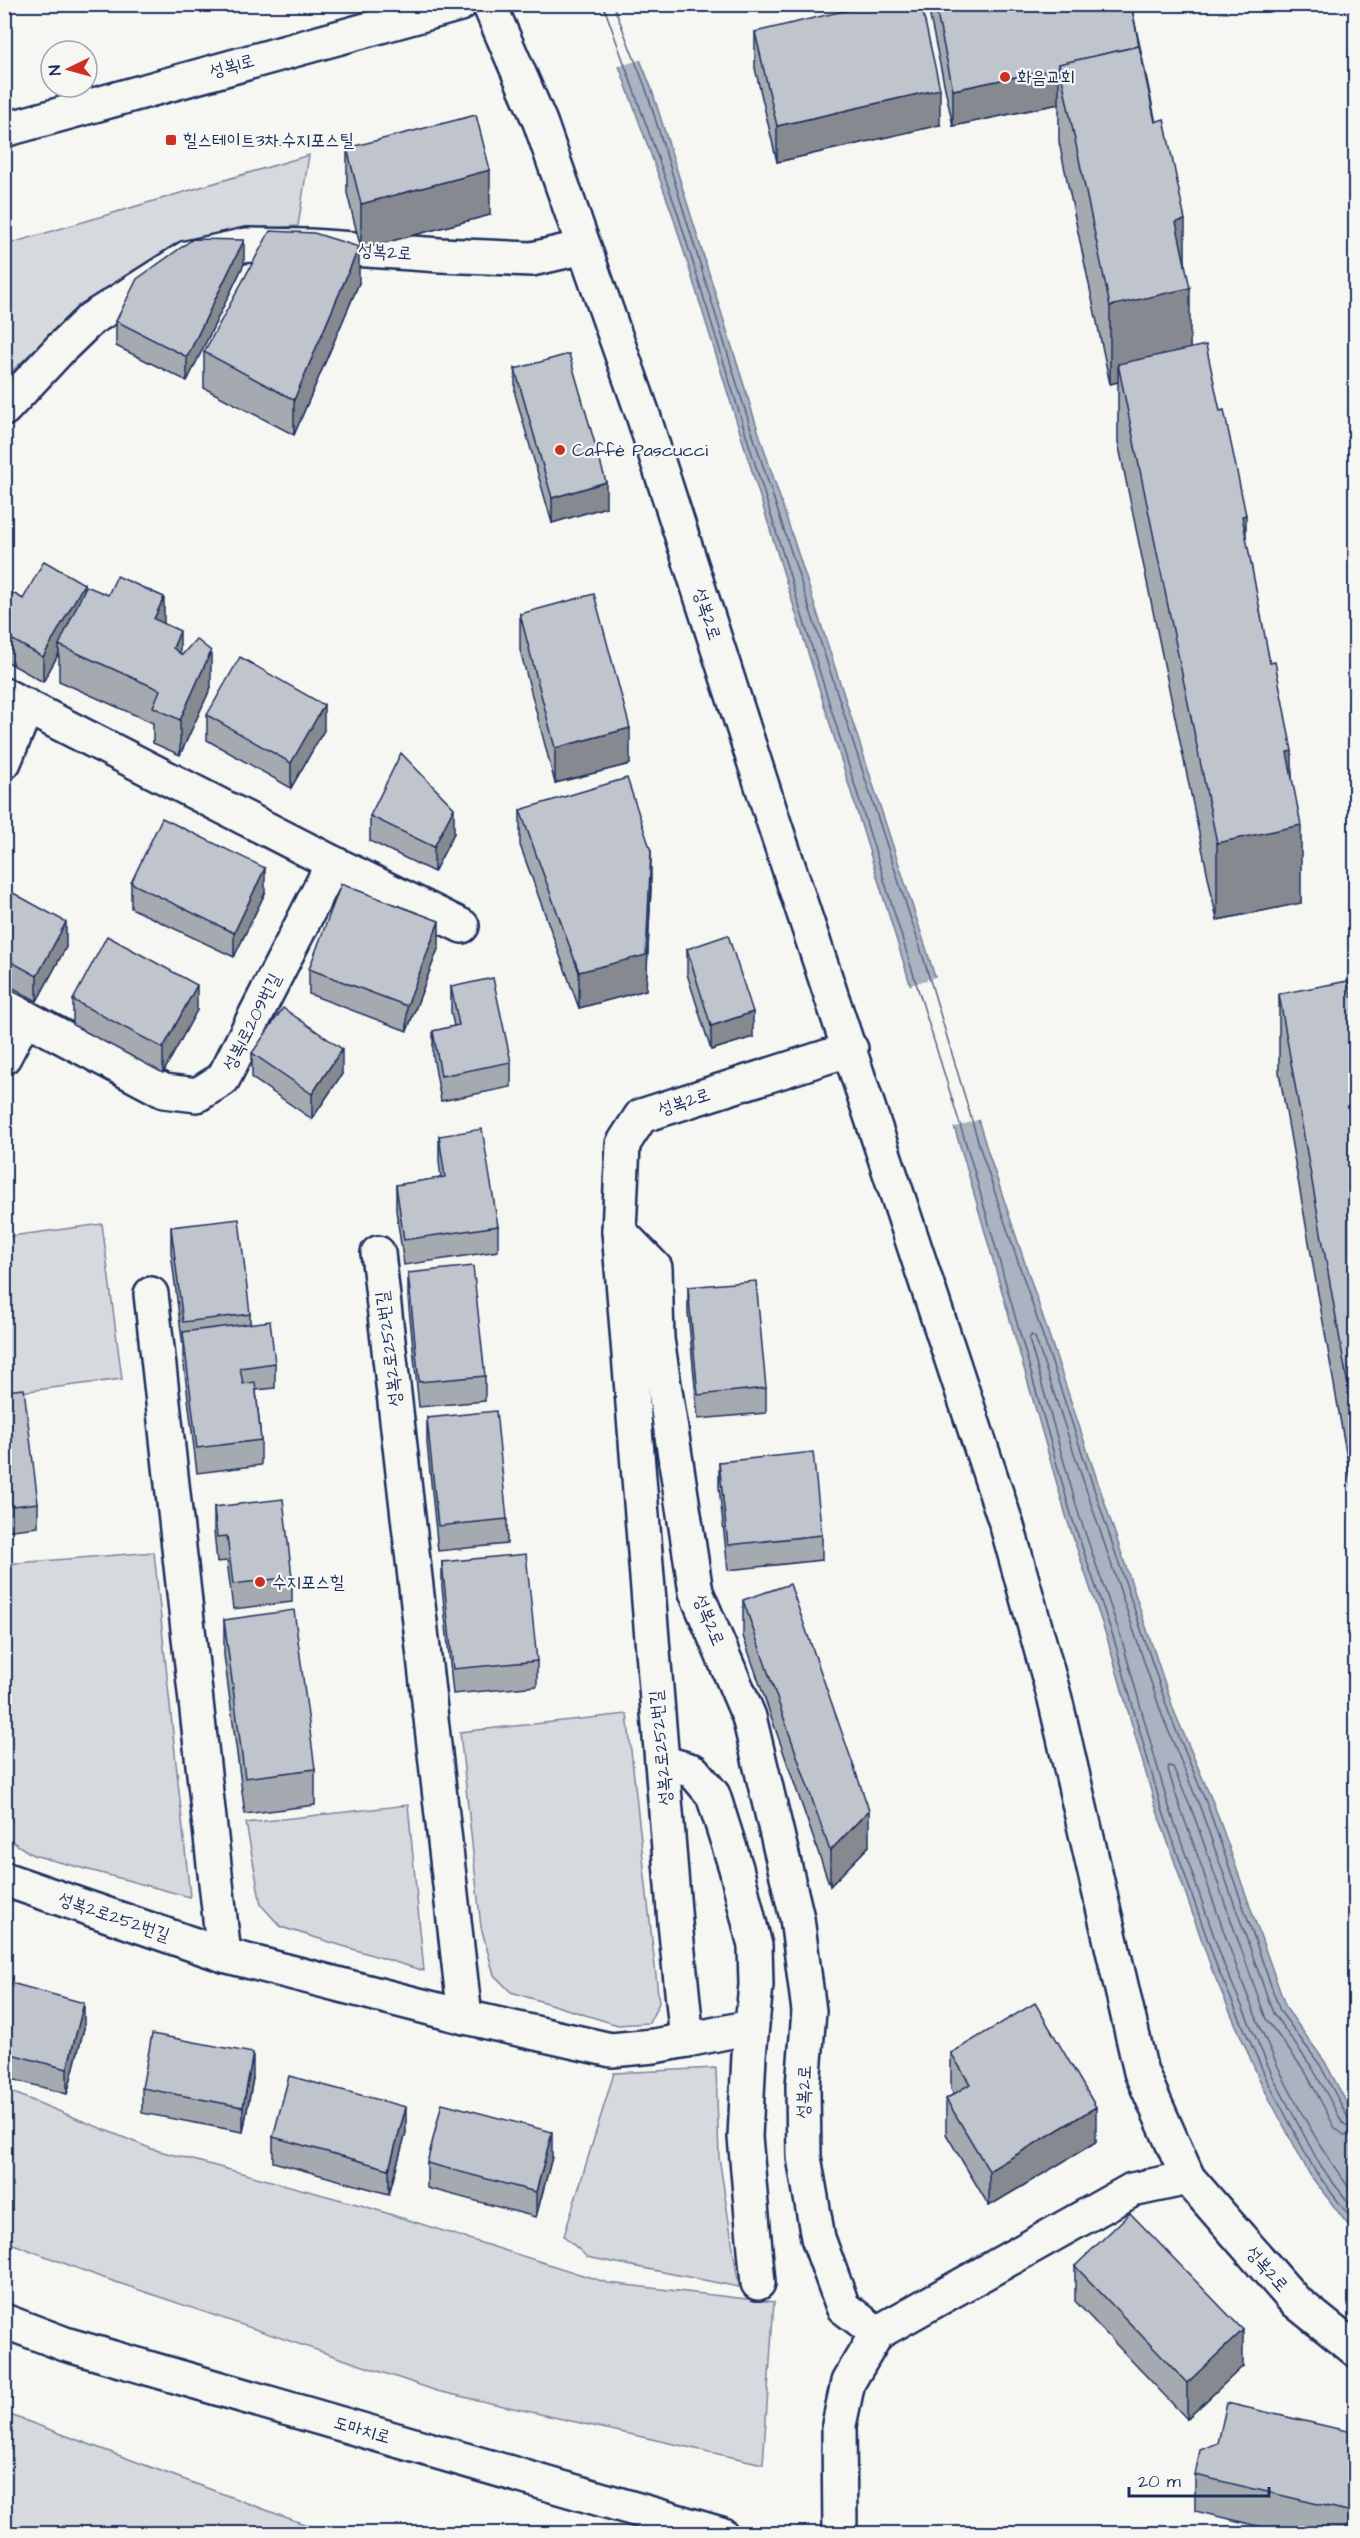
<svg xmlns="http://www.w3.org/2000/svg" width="1360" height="2538" font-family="'Architects Daughter','Poor Story',sans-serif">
<rect width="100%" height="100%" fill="#f6f6f2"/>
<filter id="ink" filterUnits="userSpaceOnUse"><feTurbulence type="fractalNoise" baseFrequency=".0167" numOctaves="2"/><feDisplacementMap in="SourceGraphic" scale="12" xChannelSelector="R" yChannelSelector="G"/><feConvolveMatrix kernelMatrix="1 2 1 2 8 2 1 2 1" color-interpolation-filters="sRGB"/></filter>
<g filter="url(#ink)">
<!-- green -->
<g fill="#d6d9dd" stroke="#78849e" stroke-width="1.5">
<polygon points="309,155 298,226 243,230 189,241 83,303 5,378 5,245"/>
<polygon points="102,1224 122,1379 5,1394 4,1237"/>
<polygon points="154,1552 190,1897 33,1855 8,1839 4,1802 5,1564"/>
<polygon points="627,1714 659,2003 649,2023 618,2025 511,1992 494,1975 481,1927 460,1732"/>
<polygon points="408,1805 424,1971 281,1927 261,1905 246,1823"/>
<polygon points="716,2068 719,2157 739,2287 587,2257 564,2236 614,2073"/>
<polygon points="4,2089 152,2149 364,2206 608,2283 774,2302 763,2464 437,2391 98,2276 5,2241"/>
<polygon points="5,2413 328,2533 5,2533"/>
</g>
<!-- water -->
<polygon fill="#abb2c0" stroke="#717e99" stroke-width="1.5" points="597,5 618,5 651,87 756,424 927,951 987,1149 1174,1711 1214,1805 1286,2008 1325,2062 1355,2119 1355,2234 1310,2175 1261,2083 1212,1970 1155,1805 1108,1641 1067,1519 965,1162 765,513 672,213"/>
<!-- pier -->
<g fill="#f6f6f2">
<polygon points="594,4 621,4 643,59 616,67"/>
<polygon points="938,976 981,1119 952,1128 908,986"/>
</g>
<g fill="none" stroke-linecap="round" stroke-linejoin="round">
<!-- shore -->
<g stroke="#556385" stroke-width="1.5">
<polyline points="603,4 677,211 770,512 971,1160 1072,1518 1114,1639 1160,1803 1217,1967 1267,2080 1315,2171 1356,2225"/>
<polyline points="613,4 646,89 750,426 922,953 981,1151 1169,1713 1208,1807 1280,2011 1320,2065 1348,2118 1356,2121"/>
<polyline points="1356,2128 1348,2127 1342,2122 1313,2069 1273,2013 1201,1810 1162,1715 1035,1337 1031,1335 1029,1339 1079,1515 1121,1637 1167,1801 1224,1965 1273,2077 1321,2167 1356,2212"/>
<path d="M1356,2137l-12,-2 -9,-7 -29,-55 -40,-54 -73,-206 -20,-46 -4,-1 -1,3c9,34 23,66 34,99 38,114 80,233 154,329"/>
</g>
<defs>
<g id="street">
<polyline points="489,4 540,122 642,412 773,820 1007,1526 1055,1699 1141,2072 1188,2178 1294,2300 1356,2350"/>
<polyline points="4,409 61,348 91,319 187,258 247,245 310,246 440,255 532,259 584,247"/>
<polyline points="4,695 333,863 462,926"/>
<polyline points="4,762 27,706"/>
<polyline points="4,1006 164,1091 197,1095 223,1079 333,863"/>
<polyline points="4,1057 25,1017"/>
<polyline points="619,1231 655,1268 657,1339 696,1592 749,1717 797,1918 809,2011 803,2086 804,2157 818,2238 843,2307 877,2333"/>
<polyline points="378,1253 465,2017"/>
<polyline points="151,1294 224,1955"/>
<polyline points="662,1762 693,1771 713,1795 736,1868 755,1946 756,1985 749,2055 745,2137 758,2283"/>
<polyline points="4,1879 224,1955 465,2017 611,2050 654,2046 687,2040 675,1923 619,1231 623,1144 641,1116 851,1049"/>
<polyline points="687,2040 751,2027"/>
<polyline points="840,2534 839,2425 848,2382 877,2333 1132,2190 1188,2178"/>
</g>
<g id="secondary">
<polyline points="4,130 460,4"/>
<polyline points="4,2321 65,2344 721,2534"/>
</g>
</defs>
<!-- street casing -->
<use href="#street" stroke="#1b2f5e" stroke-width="38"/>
<!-- secondary casing -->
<use href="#secondary" stroke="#1b2f5e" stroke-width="38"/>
<!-- street -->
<use href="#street" stroke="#f6f6f2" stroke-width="33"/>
<!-- secondary -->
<use href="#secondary" stroke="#f6f6f2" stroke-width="33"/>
</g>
<!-- wall -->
<g fill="#a5a9b0" stroke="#1b2f5e" stroke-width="1.5">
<polygon points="930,4 1131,4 1185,261 1190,348 1246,540 1292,780 1301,903 1217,920 1118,442 1118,382 1110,384 1059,142 1059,104 953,126 930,17"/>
<polygon points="755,32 940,125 777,162 755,68"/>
<polygon points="347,148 490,215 361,249 347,193"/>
<polygon points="244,264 187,381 116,346 116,321"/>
<polygon points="359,283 294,435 204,388 204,352"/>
<polygon points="515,369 606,507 552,523 515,394"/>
<polygon points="4,563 5,589 23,599 84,590 164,624 180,654 211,687 180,755 153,743 153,723 59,681 59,653 43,682 4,660"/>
<polygon points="520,614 630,764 555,783 520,650"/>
<polygon points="207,715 324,730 291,788 207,740"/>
<polygon points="520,810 651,887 646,990 579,1008 520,845"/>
<polygon points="370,816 454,833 434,872 370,841"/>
<polygon points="131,883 265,893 234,957 131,908"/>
<polygon points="4,888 66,947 37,1001 4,983"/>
<polygon points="439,946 407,1031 309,994 309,969"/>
<polygon points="687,949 753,1037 711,1050 687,974"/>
<polygon points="451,987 511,1062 511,1087 441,1101 433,1056 433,1031 454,1026 451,1012"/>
<polygon points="1279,994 1351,997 1356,997 1356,1509 1279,1072"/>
<polygon points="73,1000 197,1010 163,1073 73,1025"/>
<polygon points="252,1053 342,1074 312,1119 252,1078"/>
<polygon points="439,1136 498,1226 498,1251 404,1265 396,1210 396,1185 441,1178 439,1161"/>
<polygon points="171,1227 250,1314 250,1324 275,1363 275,1388 256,1390 261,1440 261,1465 197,1473 183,1357 183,1347 171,1252"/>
<polygon points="408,1273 485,1376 485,1401 419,1407 408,1298"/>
<polygon points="688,1287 766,1388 766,1413 698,1419 688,1312"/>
<polygon points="4,1391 38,1503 38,1527 4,1531"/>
<polygon points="427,1418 507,1519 507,1544 438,1551 427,1443"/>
<polygon points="719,1462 822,1535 822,1560 728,1570 719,1487"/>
<polygon points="214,1507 292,1577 292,1602 233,1609 227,1561 217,1562 214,1531"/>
<polygon points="442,1562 537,1661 537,1686 453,1694 442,1587"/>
<polygon points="743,1600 869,1846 830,1886 743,1636"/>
<polygon points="224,1620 315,1769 315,1805 245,1814 224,1655"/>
<polygon points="4,1981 84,2028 67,2094 4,2077"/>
<polygon points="951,2053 1096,2142 989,2206 946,2134 946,2099 954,2094 951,2089"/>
<polygon points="253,2078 243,2132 142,2113 142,2088"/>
<polygon points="406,2132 389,2194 273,2162 273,2137"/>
<polygon points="552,2157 536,2217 427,2188 427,2163"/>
<polygon points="1075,2266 1243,2366 1187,2419 1075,2301"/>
<polygon points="1356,2433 1356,2534 1292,2534 1195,2511 1195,2475"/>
</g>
<!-- shaded-wall -->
<g fill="#868990" stroke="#1b2f5e" stroke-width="1.5">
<polygon points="1059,68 1059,104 953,126 953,90"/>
<polygon points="940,89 940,125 777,162 777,126"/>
<polygon points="490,170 490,215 361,249 361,204"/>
<polygon points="1185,220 1185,289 1190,288 1190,366 1118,364 1118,382 1110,384 1110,306 1176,222"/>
<polygon points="244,240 244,264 187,381 187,357"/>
<polygon points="359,247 359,283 294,435 294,400"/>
<polygon points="606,482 606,507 552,523 552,498"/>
<polygon points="1246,515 1246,593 1242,516"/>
<polygon points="5,564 5,589 4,590 4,565"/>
<polygon points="84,584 84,608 59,645 59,653 43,682 43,657"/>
<polygon points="164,597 164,633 154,619"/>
<polygon points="180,631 180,666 173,648"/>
<polygon points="211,651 211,687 180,755 180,720"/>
<polygon points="324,705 324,730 291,788 291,763"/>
<polygon points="630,728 630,764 555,783 555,748"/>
<polygon points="1292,751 1292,827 1301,825 1301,903 1217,920 1217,843 1287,752"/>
<polygon points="454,808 454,833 434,872 434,847"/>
<polygon points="651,851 651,887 646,990 579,1008 579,972"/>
<polygon points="265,868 265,893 234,957 234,933"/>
<polygon points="439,921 439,946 407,1031 407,1006"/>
<polygon points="66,922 66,947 37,1001 37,976"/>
<polygon points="197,985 197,1010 163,1073 163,1048"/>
<polygon points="753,1012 753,1037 711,1050 711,1026"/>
<polygon points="342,1049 342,1074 312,1119 312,1094"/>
<polygon points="869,1810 869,1846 830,1886 830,1851"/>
<polygon points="84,2003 84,2028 67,2094 67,2069"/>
<polygon points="253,2053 253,2078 243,2132 243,2107"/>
<polygon points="406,2107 406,2132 389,2194 389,2169"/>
<polygon points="1096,2107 1096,2142 989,2206 989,2171"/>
<polygon points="552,2132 552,2157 536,2217 536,2192"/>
<polygon points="1243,2330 1243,2366 1187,2419 1187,2383"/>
</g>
<!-- building -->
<g fill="#c0c4cd" stroke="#1b2f5e" stroke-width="1.5">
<polygon points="873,4 921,4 940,89 777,126 755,32"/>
<polygon points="935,4 1131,4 1140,51 1139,46 1059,64 1059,68 953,90"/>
<polygon points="1139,46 1155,122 1164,119 1185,220 1176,222 1190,288 1110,306 1059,64"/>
<polygon points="476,115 490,170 361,204 347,148"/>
<polygon points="270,231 314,233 359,247 294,400 204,352"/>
<polygon points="193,239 244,240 187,357 116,321 137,279"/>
<polygon points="1206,345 1220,411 1224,410 1246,515 1242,516 1270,663 1275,662 1292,751 1287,752 1301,825 1217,843 1118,364"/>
<polygon points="569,354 606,482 552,498 515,369"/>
<polygon points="44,561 84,584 43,657 4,635 4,588 23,599"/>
<polygon points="117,576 164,597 154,619 180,631 173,648 182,655 196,639 211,651 180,720 153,707 160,690 59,645 86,586 108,595"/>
<polygon points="594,594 630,728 555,748 520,614"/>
<polygon points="240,657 324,705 291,763 207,715"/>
<polygon points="401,753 454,808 434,847 370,816"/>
<polygon points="627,778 651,851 646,955 579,972 520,810"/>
<polygon points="162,818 265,868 234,933 131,883"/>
<polygon points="341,884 439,921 407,1006 309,969"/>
<polygon points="4,888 66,922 37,976 4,958"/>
<polygon points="728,935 753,1012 711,1026 687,949"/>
<polygon points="107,936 197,985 163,1048 73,1000"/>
<polygon points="493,978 511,1062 441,1076 433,1031 459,1025 451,987"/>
<polygon points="1348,981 1351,997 1356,997 1356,1431 1279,994"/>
<polygon points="283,1008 342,1049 312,1094 252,1053"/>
<polygon points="482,1129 498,1226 404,1240 396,1185 445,1177 439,1136"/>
<polygon points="239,1219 250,1314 183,1322 171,1227"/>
<polygon points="473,1266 485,1376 419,1382 408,1273"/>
<polygon points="756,1281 766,1388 698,1395 688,1287"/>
<polygon points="270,1321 275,1363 240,1368 243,1384 255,1382 261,1440 197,1448 183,1332"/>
<polygon points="24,1389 38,1503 4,1507 4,1391"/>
<polygon points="496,1411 507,1519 438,1526 427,1418"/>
<polygon points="813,1452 822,1535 728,1545 719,1462"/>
<polygon points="283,1499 292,1577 233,1584 227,1536 217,1537 214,1507"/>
<polygon points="526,1554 537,1661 453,1669 442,1562"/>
<polygon points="790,1584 869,1810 830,1851 743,1600"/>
<polygon points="294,1610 315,1769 245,1778 224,1620"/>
<polygon points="4,1981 84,2003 67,2069 4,2052"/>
<polygon points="1035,2003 1096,2107 989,2171 946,2099 970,2084 951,2053"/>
<polygon points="152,2034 253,2053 243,2107 142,2088"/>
<polygon points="289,2076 406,2107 389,2169 273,2137"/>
<polygon points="442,2103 552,2132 536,2192 427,2163"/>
<polygon points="1130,2213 1243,2330 1187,2383 1075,2266"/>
<polygon points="1227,2403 1356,2433 1356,2513 1195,2475 1200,2450 1218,2443"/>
</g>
</g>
<!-- markers -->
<g fill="#c8321e" stroke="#f6f6f2" stroke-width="2">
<circle cx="1005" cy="77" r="6"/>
<rect x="165" y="134" width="12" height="12" rx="3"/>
<circle cx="560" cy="450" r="6"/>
<circle cx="260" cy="1582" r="6"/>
</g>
<g text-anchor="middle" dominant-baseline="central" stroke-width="4.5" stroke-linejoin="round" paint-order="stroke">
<!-- street labels -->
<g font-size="18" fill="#1b2f5e" stroke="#f6f6f2">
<text transform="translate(232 66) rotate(-16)">성복1로</text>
<text transform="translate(385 252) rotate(4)">성복2로</text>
<text transform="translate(707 614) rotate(72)">성복2로</text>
<text transform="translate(252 1022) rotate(-63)">성복1로209번길</text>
<text transform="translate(684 1102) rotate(-18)">성복2로</text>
<text transform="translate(389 1349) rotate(-97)">성복2로252번길</text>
<text transform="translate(709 1620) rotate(68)">성복2로</text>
<text transform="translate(661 1748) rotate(-95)">성복2로252번길</text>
<text transform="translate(114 1917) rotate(19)">성복2로252번길</text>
<text transform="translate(804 2092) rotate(-88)">성복2로</text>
<text transform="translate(1267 2269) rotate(49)">성복2로</text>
<text transform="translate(362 2430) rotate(16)">도마치로</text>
</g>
<!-- poi labels -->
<g font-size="18" fill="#1b2f5e" stroke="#f6f6f2" text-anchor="start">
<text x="1017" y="77">화음교회</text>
<text x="183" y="140">힐스테이트3차.수지포스틸</text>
<text x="572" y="450">Caffè Pascucci</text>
<text x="272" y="1582">수지포스힐</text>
</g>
</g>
<!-- margin -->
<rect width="1360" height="2538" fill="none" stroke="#f6f6f2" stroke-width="24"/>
<rect x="12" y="12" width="1336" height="2514" fill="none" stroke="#1b2f5e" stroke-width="2" filter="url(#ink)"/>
<!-- north arrow -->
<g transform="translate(69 69) rotate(265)"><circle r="28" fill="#f6f6f2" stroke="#9ea6b7" stroke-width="1.5"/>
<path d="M0-4.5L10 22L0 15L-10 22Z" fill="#c8321e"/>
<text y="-9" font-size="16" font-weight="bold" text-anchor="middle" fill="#1b2f5e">N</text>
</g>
<!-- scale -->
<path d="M1129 2487v9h140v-9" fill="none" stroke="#1b2f5e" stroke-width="3"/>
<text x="1138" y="2487" font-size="18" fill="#1b2f5e" stroke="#f6f6f2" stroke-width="4.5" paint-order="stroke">20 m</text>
</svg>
